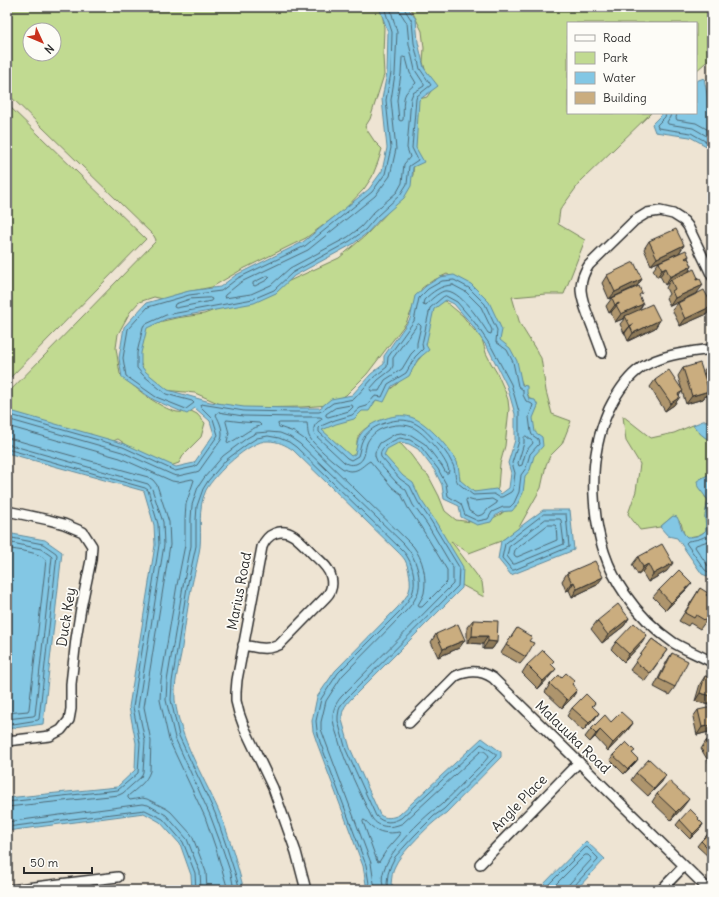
<svg xmlns="http://www.w3.org/2000/svg" width="719" height="897" font-family="Delius,sans-serif">
<rect width="100%" height="100%" fill="#eee4d3"/>
<filter id="ink" filterUnits="userSpaceOnUse"><feTurbulence type="fractalNoise" baseFrequency=".025" numOctaves="2"/><feDisplacementMap in="SourceGraphic" scale="8" xChannelSelector="R" yChannelSelector="G"/><feConvolveMatrix kernelMatrix="1 2 1 2 8 2 1 2 1" color-interpolation-filters="sRGB"/></filter>
<g filter="url(#ink)">
<!-- green -->
<g fill="#c1da91" stroke="#76825e" fill-rule="evenodd">
<path d="M7,7h372l4,11 1,10 -1,27 1,20 -14,44 -5,8 10,15 7,7 -4,13 -6,15 -8,12 -20,21 -38,28 -65,32 -29,17 -30,6 -19,6 -9,-2 -15,5 -9,10 -12,22 -2,14 4,26c14,13 39,34 57,38 4,1 9,-1 12,-2l8,4 8,9 -4,14 -17,17 -5,9 -17,6 -44,-30 -7,3 -12,-2 -8,-6 -16,3 -68,-18v-25l148,-152 1,-2 -2,-4 -147,-143zM30,30h24v24h-24z"/>
<polygon points="410,7 712,7 712,57 696,71 696,23 568,23 568,113 651,113 581,181 560,210 558,224 585,240 564,294 546,294 512,297 520,324 541,358 546,391 552,414 571,421 562,444 550,456 546,465 541,488 518,529 501,541 469,553 451,541 482,582 484,597 458,583 387,470 382,448 394,441 401,444 411,455 422,470 428,475 439,496 445,511 456,520 472,522 491,519 501,514 515,502 530,399 515,369 457,280 447,274 432,281 422,288 406,323 367,374 346,395 329,405 302,407 250,408 227,407 195,393 164,390 147,377 138,358 146,325 176,318 204,314 276,287 339,258 365,236 389,211 413,175 415,137 415,100 427,97 431,91 423,62 424,48 422,31"/>
<polygon points="7,104 146,239 7,381"/>
<path d="M441,299l4,2 18,15 6,8 13,15 4,14 5,10 6,10 8,18 3,9 1,9 -4,37 -5,18 -1,11 -1,13 -2,4 -10,3 -26,-7 -5,-13 -72,-55c-9,4 -25,9 -26,21 0,7 0,12 -2,19l-38,-33 51,-21 29,-22 23,-26 4,-6 3,-35z"/>
<path d="M623,416l28,22 23,-5 19,-8c5,7 11,13 19,16 0,8 2,26 -2,32 -2,3 -6,4 -9,5l4,19 3,3 -3,16 1,14c-5,6 -12,6 -19,7l-3,-3 -3,-11 -8,-7 -13,11 -20,3 -12,-16 8,-23 4,-27 -14,-23z"/>
</g>
<!-- water -->
<g fill="#83c7e4" stroke="#60899a" fill-rule="evenodd">
<path d="M379,7h28l9,12 2,23 6,26 14,18 -19,14 -3,48 8,14 -11,5 -2,19 -7,12 -24,21 -13,14 -14,11 -59,32 -18,17 -22,10 -88,16 -19,9 -6,25v13l5,6 22,18 42,12 34,5 50,1h26l11,-9 21,-4 19,-21 13,-10v-8l26,-37 5,-23 11,-10 14,-9 14,-2 17,9 18,18 13,28 -2,10 10,8 7,13 5,24 5,1v7l2,6 6,1 3,6 -5,12 2,14 7,5 1,9 -9,10 -4,14 -5,6 -2,17 -6,12 -5,6c-11,0 -16,2 -21,11l-14,3 -16,-8 -2,-11 -15,-7 -2,-14 -7,-14 -17,-22 -9,-5 -9,-2 -13,7 -3,6 19,21 10,7 8,17 13,19 29,48 -1,21 -107,107c-8,8 -14,14 -13,25l8,28 30,67c6,4 12,3 19,0l83,-77 19,14v5l-55,56c-14,9 -26,22 -38,35 -5,6 -10,11 -13,18 -3,5 -3,11 -4,18l2,1 1,5h-27l-4,-24 -46,-123 -4,-12 -1,-10 5,-24 18,-26 63,-64c4,-5 9,-10 11,-16 3,-8 0,-23 -4,-31 -2,-3 -5,-6 -8,-9l-104,-101c-7,-5 -15,-9 -25,-9 -18,-1 -53,33 -62,49 -9,19 -4,38 -6,57 -2,14 -6,28 -9,42 -4,22 -7,44 -10,65 -3,15 -7,31 -6,46 5,39 27,74 43,109 11,25 19,55 26,81h-52l-1,-15 -11,-31 -20,-22 -16,-9 -137,18v-33l110,-11 18,-17 1,-27 -7,-36 26,-162 -1,-20 -10,-34 -137,-38v-43l118,34 51,23 18,-4 20,-29 -4,-13 -15,-13 -8,6 -33,-14 -32,-22 -3,-20 5,-31 22,-24 43,-12 31,-4 16,-12 67,-33 66,-53 13,-18 5,-23 -5,-49 5,-26 1,-41zM446,300l8,4 18,21 17,25 18,36 8,28v26l-7,23 3,10 -2,15 -8,6 -5,-5 -22,3 -14,-12c-1,-6 -1,-13 -3,-18 -5,-9 -12,-17 -19,-25 -17,-17 -29,-27 -54,-18 -10,3 -21,9 -26,20 -1,5 -2,10 -3,15l-4,2 -29,-26 14,-6 18,-5 8,-8h7l7,-11 8,2 8,-16 17,-10 9,-17 11,-9 -3,-5 8,-36z"/>
<polygon points="704,78 709,105 712,109 712,149 690,137 655,132 652,124 663,113 696,113 696,81"/>
<path d="M712,420v21c-8,-3 -14,-9 -19,-16l10,-4z"/>
<path d="M712,468v110l-10,-4 -25,-36 -9,-2 -8,-9 13,-11 4,1c4,7 4,15 10,20 7,0 14,-1 19,-7l-1,-14 3,-16 -10,-13 -1,-6c7,-5 12,-4 15,-13z"/>
<polygon points="543,510 570,510 574,550 511,575 498,559 501,541"/>
<polygon points="7,533 45,540 62,552 43,724 7,729"/>
<polygon points="586,841 605,859 576,890 538,890"/>
</g>
<g fill="none" stroke-linecap="round" stroke-linejoin="round">
<!-- shore -->
<g stroke="#4e6975" stroke-width="1">
<polyline points="384,7 392,32 391,73 386,100 391,148 385,174 372,192 305,246 238,278 221,291 189,295 148,307 128,329 123,358 126,376 156,397 186,409 194,403 192,401 166,394 143,375 137,368 137,353 143,327 144,325 166,315 253,299 274,290 292,273 350,241 365,230 377,216 400,195 407,184 409,166 418,160 412,148 416,99 417,96 431,85 420,69 414,43 412,21 405,10 404,7"/>
<polyline points="390,7 397,32 395,74 391,100 396,149 390,176 375,196 308,250 241,282 225,295 224,297 225,298 251,294 271,285 290,268 348,237 361,227 374,212 397,192 402,183 404,164 410,157 407,148 411,98 413,93 424,86 424,84 415,70 409,44 407,23 400,12 399,7"/>
<path d="M403,57l3,1 4,15 6,10c-3,3 -7,6 -10,10 -4,7 -2,18 -3,27l-2,1 -2,-1 -2,-20 4,-26 1,-16z"/>
<polyline points="666,113 665,117 657,125 658,128 691,133 712,145"/>
<polyline points="671,113 670,117 667,122 668,124 693,128 712,139"/>
<polyline points="677,113 676,118 677,120 696,123 712,132"/>
<polygon points="267,276 269,276 270,277 267,280 255,286 253,285 253,283"/>
<path d="M453,285l13,7 15,15 11,23 -1,4 -3,-1c-7,-11 -29,-45 -44,-42 -6,2 -14,9 -18,14l-3,-1 1,-4c8,-8 17,-15 29,-15z"/>
<path d="M446,296l11,6 18,21 17,25 19,36 8,28v29l-7,22 3,10 -2,16 -2,3 -9,5h-3l-5,-3 -21,1 -15,-12c-4,-6 -2,-14 -6,-20 -4,-9 -10,-16 -17,-22 -15,-17 -26,-26 -50,-18 -9,3 -17,7 -22,16 -3,5 -3,12 -5,17l-7,4 -4,-2 -28,-26v-4l2,-2 14,-6 17,-5 8,-7 7,-2 7,-9 2,-1 6,1 6,-13 18,-11 9,-16 8,-8 -1,-5 8,-36 13,-11z"/>
<polygon points="210,298 212,299 211,301 176,308 174,307 175,304 190,299"/>
<polygon points="419,324 421,326 417,343 417,348 411,354 402,369 385,380 379,391 371,391 370,389 378,380 391,370 393,366 393,358 417,325"/>
<polygon points="351,405 352,405 353,407 349,411 328,417 326,416 326,414 335,408"/>
<path d="M7,414l116,33 52,24 19,-4 3,-2 21,-30 -5,-16 -12,-12 -1,-2 1,-1 43,7 50,1h25l3,-1 11,-8 21,-4 20,-22 13,-10 1,-10 26,-36 5,-23 9,-9 14,-8 12,-1 15,8 16,16 12,26 -1,12 11,8 6,12 5,24 5,4v5l3,6 6,3 1,1 -4,12 2,15 1,3 6,4 1,5 -9,10 -4,14 -5,7 -2,17 -5,11 -4,4h-7l-11,5 -4,7 -10,2 -13,-6 -4,-11 -13,-8 -2,-12 -8,-15 -17,-22 -11,-7 -10,-2c-8,3 -22,9 -19,19l19,22 10,7 8,16 13,19 28,46 -1,19 -113,114 -4,5 -2,5 -1,6v5l8,29 30,66c8,8 16,7 25,2l80,-74 2,1 13,9v2l-52,53 -10,7 -20,20 -19,21 -4,8 -3,9 -1,10 3,6"/>
<path d="M7,419l115,33 51,23 5,1 18,-4 3,-1 22,-31c3,-8 -1,-18 -5,-25l2,-3 25,4 51,1h26l2,1 -1,2c-6,3 -9,8 -6,15l29,27c4,3 7,3 12,2 10,-4 8,-12 11,-21 2,-5 7,-10 12,-13 10,-5 23,-7 33,-3 12,5 35,32 37,44l-1,2h-2l-4,-7 -17,-22 -14,-9 -10,-2 -6,1 -15,9 -5,9v4l2,5 19,21 10,8 7,15 14,19 26,44v16l-112,113c-5,6 -8,12 -8,20 0,6 2,12 4,18 8,29 22,56 35,83 7,11 21,10 31,5l78,-72c3,-1 7,3 8,5 -5,7 -13,14 -19,20 -9,9 -18,19 -28,28 -4,4 -9,6 -12,9 -15,13 -60,55 -45,77"/>
<path d="M227,420l16,2 16,1 2,2 -1,1c-12,3 -20,12 -31,17l-2,-1 2,-9 -3,-11z"/>
<path d="M280,423h27c1,5 0,10 3,15 3,6 26,26 32,30 3,2 6,3 9,3 9,0 13,-7 19,-10l22,26 9,7 7,14 13,19 26,43v12l-25,25h-3l-1,-2c2,-4 5,-8 6,-12 3,-16 -1,-34 -11,-47l-109,-107 -10,-7 -15,-5 -1,-3z"/>
<polyline points="7,426 120,458 172,481 178,482 192,479 194,480 186,504 185,519 185,545 177,585 161,680 160,700 169,740 205,817 216,849 228,890"/>
<polygon points="526,436 532,441 533,443 526,451 522,465 519,466 518,463 524,443 524,438"/>
<path d="M7,438l5,1 136,38 5,3 4,5 12,37 1,23 -26,162 7,34 -1,30c-3,11 -14,18 -22,25v2l2,2 12,-2 5,1 20,10 4,3 20,22 2,4 13,34 1,18"/>
<polyline points="7,444 148,484 152,489 163,522 164,545 138,707 145,741 143,772 141,777 123,793 119,795 7,807"/>
<polyline points="7,449 145,488 148,490 158,524 159,545 133,707 140,743 138,773 118,790 7,802"/>
<polygon points="467,499 474,501 492,499 497,502 497,503 488,509 484,514 478,516 469,511 466,501"/>
<path d="M712,503c-1,4 -3,8 -3,12 0,6 3,11 1,16 -3,8 -16,9 -22,10l-2,2 19,27 7,4"/>
<polygon points="544,514 566,514 569,547 514,570 512,570 502,558 505,544"/>
<polygon points="546,519 560,519 561,520 564,544 515,564 513,564 507,556 509,547"/>
<polygon points="548,525 555,525 556,526 557,540 517,557 515,556 514,554 515,550"/>
<polyline points="7,537 43,544 56,553 57,555 39,719 38,720 7,725"/>
<polyline points="712,537 708,541 696,545 695,547 708,566 712,568"/>
<polyline points="7,542 41,549 51,556 52,557 35,715 33,716 7,719"/>
<path d="M7,548c11,3 31,3 39,12l-17,149 -1,2 -21,2"/>
<path d="M364,820c3,1 4,4 7,6 8,7 18,8 28,6l1,1v2l-14,16 -7,11 -2,-1 -14,-39z"/>
<polyline points="7,822 142,804 148,805 166,815 187,839 200,872 201,890"/>
<polyline points="7,827 145,810 163,819 183,842 195,873 196,890"/>
<path d="M234,890l-3,-16 -9,-27 -12,-32 -35,-77 -9,-38 1,-19 16,-95 8,-40v-27l1,-14 6,-18 6,-9 19,-22 24,-18 9,-5 13,-1 11,1 10,4 10,7 104,100c3,4 7,8 9,13 5,10 9,27 4,38 -3,7 -8,13 -13,18l-62,63 -16,25 -5,21v7l4,11 46,123 4,27"/>
<path d="M240,890l-5,-17 -9,-28 -11,-32 -36,-77 -8,-36 1,-18 15,-95 9,-41v-26l1,-14 6,-17 5,-8 18,-21 23,-17 8,-5 11,-2 11,2 10,4 7,5 104,101c3,3 6,6 8,10 5,8 8,24 5,33 -2,7 -8,13 -12,19l-63,63 -17,26 -5,22 1,9 3,12 46,123 4,25"/>
<polyline points="543,890 585,848 587,847 598,858 598,860 574,886 573,890"/>
<polyline points="550,890 585,855 588,855 591,858 591,860 570,883 568,886 568,890"/>
</g>
<defs>
<g id="street">
<path d="M712,349c-23,3 -49,5 -70,18 -15,10 -25,26 -33,42 -25,56 -19,135 16,185 13,19 30,36 49,49 12,7 25,12 38,19"/>
<path d="M602,353c-4,-11 -8,-22 -12,-32 -8,-21 -15,-36 -1,-56l45,-44 13,-8 13,-2 13,3 11,7 4,5 24,50"/>
<polyline points="7,511 49,520 64,524 83,532 92,546 91,560 81,608 76,639 71,684 71,709 69,720 61,730 50,736 7,741"/>
<path d="M243,645c12,2 24,6 36,0l47,-48c5,-5 7,-12 5,-20 -2,-10 -12,-17 -19,-24 -5,-5 -11,-12 -18,-17 -13,-9 -27,-2 -32,11l-25,133 -1,12v9l3,12 5,14 29,61 9,25 14,39 10,38"/>
<path d="M409,723l47,-47c13,-6 25,-6 37,2l216,212"/>
<polyline points="480,864 579,762"/>
<polyline points="10,890 118,877"/>
<polyline points="661,890 684,866"/>
</g>
</defs>
<!-- street casing -->
<use href="#street" stroke="#2b2b2b" stroke-width="12"/>
<!-- street -->
<use href="#street" stroke="#fdfcf7" stroke-width="9"/>
</g>
<!-- wall -->
<g fill="#ae956d" stroke="#2b2b2b">
<polygon points="649,241 684,245 679,253 651,265 644,249"/>
<polygon points="689,256 688,258 692,266 689,271 698,278 697,280 697,293 670,306 666,298 669,294 666,288 669,282 665,285 660,276 657,277 653,270 659,262"/>
<polygon points="607,275 642,279 637,286 609,299 602,283"/>
<polygon points="640,297 639,310 660,320 655,328 628,341 625,334 625,333 624,333 620,324 625,318 615,322 611,313 612,311 609,313 606,306 612,298"/>
<polygon points="678,303 707,314 680,326 672,310"/>
<polygon points="710,363 712,396 706,396 703,399 686,404 682,391 674,405 665,411 650,387 655,380 682,390 678,376 683,368 705,377 704,370"/>
<polygon points="638,557 667,571 648,582 642,572 638,575 632,565"/>
<polygon points="567,573 597,585 572,597 569,590 566,591 562,581"/>
<polygon points="700,588 706,595 706,621 700,629 690,623 688,626 679,621"/>
<polygon points="659,590 686,590 666,610 653,597"/>
<polygon points="629,618 624,626 602,643 591,629 597,621"/>
<polygon points="473,620 497,642 492,649 483,649 483,644 467,643 467,627"/>
<polygon points="517,628 529,641 526,657 520,664 501,653"/>
<polygon points="712,629 712,639 708,637"/>
<polygon points="436,634 465,640 459,648 438,657 431,642"/>
<polygon points="652,639 667,650 645,681 630,670"/>
<polygon points="616,642 642,643 624,662 611,649"/>
<polygon points="672,653 675,687 669,695 654,687 667,661"/>
<polygon points="554,661 551,664 550,676 538,689 522,673 527,665"/>
<polygon points="705,676 712,678 712,706 695,701 700,684"/>
<polygon points="561,678 572,685 577,690 572,698 562,708 545,692 550,684"/>
<polygon points="595,703 592,707 599,713 593,721 583,731 567,716 572,708"/>
<polygon points="698,710 712,731 697,735 693,717"/>
<polygon points="633,723 627,731 608,751 595,737 590,742 585,737 591,729"/>
<polygon points="712,738 712,762 710,764 701,749 706,741"/>
<polygon points="613,755 638,759 634,764 624,774 610,760"/>
<polygon points="636,773 666,775 661,783 648,796 631,780"/>
<polygon points="657,794 683,807 671,820 652,802"/>
<polygon points="680,820 703,824 700,829 690,839 676,825"/>
<polygon points="712,830 712,860 697,846 701,841"/>
</g>
<!-- shaded-wall -->
<g fill="#8d7959" stroke="#2b2b2b">
<polygon points="684,245 679,253 651,265 657,258"/>
<polygon points="692,266 687,274 671,280 669,282 665,285 670,277"/>
<polygon points="666,268 660,276 657,277 662,270"/>
<polygon points="642,279 637,286 609,299 615,292"/>
<polygon points="703,285 697,293 670,306 675,298"/>
<polygon points="619,303 612,311 609,313 615,305"/>
<polygon points="643,304 638,312 625,316 625,318 615,322 621,314"/>
<polygon points="712,306 707,314 680,326 685,319"/>
<polygon points="660,320 655,328 628,341 633,333"/>
<polygon points="633,324 631,328 630,326 625,333 624,333 630,326"/>
<polygon points="711,388 712,388 712,396 706,396"/>
<polygon points="709,391 703,399 686,404 692,396"/>
<polygon points="680,397 674,405 665,411 671,403"/>
<polygon points="673,563 667,571 648,582 653,574"/>
<polygon points="648,564 642,572 638,575 643,567"/>
<polygon points="603,577 597,585 572,597 577,589"/>
<polygon points="574,582 569,590 566,591 572,583"/>
<polygon points="692,583 686,590 666,610 671,603"/>
<polygon points="629,618 624,626 602,643 608,635"/>
<polygon points="647,635 642,643 624,662 629,654"/>
<polygon points="472,636 488,636 483,644 467,643"/>
<polygon points="465,640 459,648 438,657 443,649"/>
<polygon points="488,641 497,642 492,649 483,649"/>
<polygon points="556,669 550,676 538,689 543,681"/>
<polygon points="577,690 572,698 562,708 567,700"/>
<polygon points="700,693 712,696 712,706 695,701"/>
<polygon points="599,713 593,721 583,731 589,723"/>
<polygon points="633,723 627,731 608,751 613,743"/>
<polygon points="712,725 712,731 697,735 702,727"/>
<polygon points="600,730 595,737 590,742 596,734"/>
<polygon points="638,759 634,764 624,774 628,769"/>
<polygon points="666,775 661,783 648,796"/>
<polygon points="689,799 683,807 671,820 676,812"/>
<polygon points="703,824 700,829 690,839 693,834"/>
</g>
<!-- building -->
<g fill="#caad7f" stroke="#2b2b2b">
<polygon points="676,229 684,245 657,258 649,241"/>
<polygon points="686,250 689,256 685,258 686,259 688,258 692,266 670,277 666,268 662,270 659,262"/>
<polygon points="634,262 642,279 615,292 607,275"/>
<polygon points="694,269 698,278 696,279 696,280 700,279 703,285 675,298 672,291 675,289 671,280"/>
<polygon points="639,286 642,293 639,295 643,304 621,314 616,305 619,304 619,303 615,305 612,298"/>
<polygon points="704,290 712,305 712,306 685,319 678,303"/>
<polygon points="652,304 660,320 633,333 630,326 633,325 633,324 630,326 625,316"/>
<polygon points="700,363 709,391 692,396 683,368"/>
<polygon points="710,363 712,363 712,388 711,388"/>
<polygon points="669,370 683,391 678,394 680,397 671,403 655,380"/>
<polygon points="662,544 673,563 653,574 648,564 643,567 638,557"/>
<polygon points="595,561 603,577 577,589 574,582 572,583 567,573"/>
<polygon points="679,570 692,583 671,603 659,590"/>
<polygon points="700,588 708,593 706,595 712,599 712,611 706,621 696,615 694,618 685,613"/>
<polygon points="618,604 629,618 608,635 597,621"/>
<polygon points="473,620 498,621 497,642 488,641 488,636 472,636"/>
<polygon points="634,623 647,635 629,654 616,642"/>
<polygon points="458,624 465,640 443,649 436,634"/>
<polygon points="517,628 532,637 529,641 534,643 526,657 506,645"/>
<polygon points="652,639 667,650 650,673 635,662"/>
<polygon points="543,650 554,661 551,664 556,669 543,681 527,665"/>
<polygon points="672,653 688,661 675,687 659,679"/>
<polygon points="566,673 575,681 572,684 577,690 567,700 550,684 559,675 561,678"/>
<polygon points="705,676 712,678 712,696 700,693"/>
<polygon points="586,694 595,703 592,706 599,713 589,723 572,708"/>
<polygon points="712,707 712,725 702,727 698,710"/>
<polygon points="621,712 633,723 613,743 600,730 596,734 591,729 605,715 611,722"/>
<polygon points="712,738 712,750 706,741"/>
<polygon points="626,742 635,751 632,753 638,759 628,769 613,755"/>
<polygon points="649,759 666,775 654,789 636,773"/>
<polygon points="669,781 689,799 676,812 657,794"/>
<polygon points="690,809 699,818 698,819 703,824 693,834 680,820"/>
<polygon points="712,830 712,852 701,841"/>
</g>
</g>
<g text-anchor="middle" dominant-baseline="central" stroke-width="3.5" stroke-linejoin="round" paint-order="stroke">
<!-- street labels -->
<g font-size="14" fill="#2b2b2b" stroke="#fdfcf7">
<text transform="translate(239 591) rotate(-79)">Marius Road</text>
<text transform="translate(66 617) rotate(-81)">Duck Key</text>
<text transform="translate(573 737) rotate(44)">Malauuka Road</text>
<text transform="translate(519 803) rotate(-46)">Angle Place</text>
</g>
</g>
<!-- margin -->
<rect width="719" height="897" fill="none" stroke="#fdfcf7" stroke-width="24"/>
<rect x="12" y="12" width="695" height="873" fill="none" stroke="#2b2b2b" stroke-width="1.5" filter="url(#ink)"/>
<!-- legend -->
<rect x="567" y="22" width="130" height="92" fill="#fdfcf7" stroke="#a9a8a5"/>
<rect x="575" y="35" width="20" height="6" fill="#fdfcf7" stroke="#a9a8a5"/>
<text x="603" y="42" font-size="12" fill="#2b2b2b">Road</text>
<rect x="575" y="52" width="20" height="12" fill="#c1da91" stroke="#a9a8a5"/>
<text x="603" y="62" font-size="12" fill="#2b2b2b">Park</text>
<rect x="575" y="72" width="20" height="12" fill="#83c7e4" stroke="#a9a8a5"/>
<text x="603" y="82" font-size="12" fill="#2b2b2b">Water</text>
<rect x="575" y="92" width="20" height="12" fill="#caad7f" stroke="#a9a8a5"/>
<text x="603" y="102" font-size="12" fill="#2b2b2b">Building</text>
<!-- north arrow -->
<g transform="translate(42 42) rotate(134)"><circle r="19" fill="#fdfcf7" stroke="#a9a8a5"/>
<path d="M0-3L7 15L0 10L-7 15Z" fill="#c8321e"/>
<text y="-6" font-size="11" font-weight="bold" text-anchor="middle" fill="#2b2b2b">N</text>
</g>
<!-- scale -->
<path d="M24 867v6h68v-6" fill="none" stroke="#2b2b2b" stroke-width="2"/>
<text x="30" y="867" font-size="12" fill="#2b2b2b" stroke="#fdfcf7" stroke-width="3" paint-order="stroke">50 m</text>
</svg>
